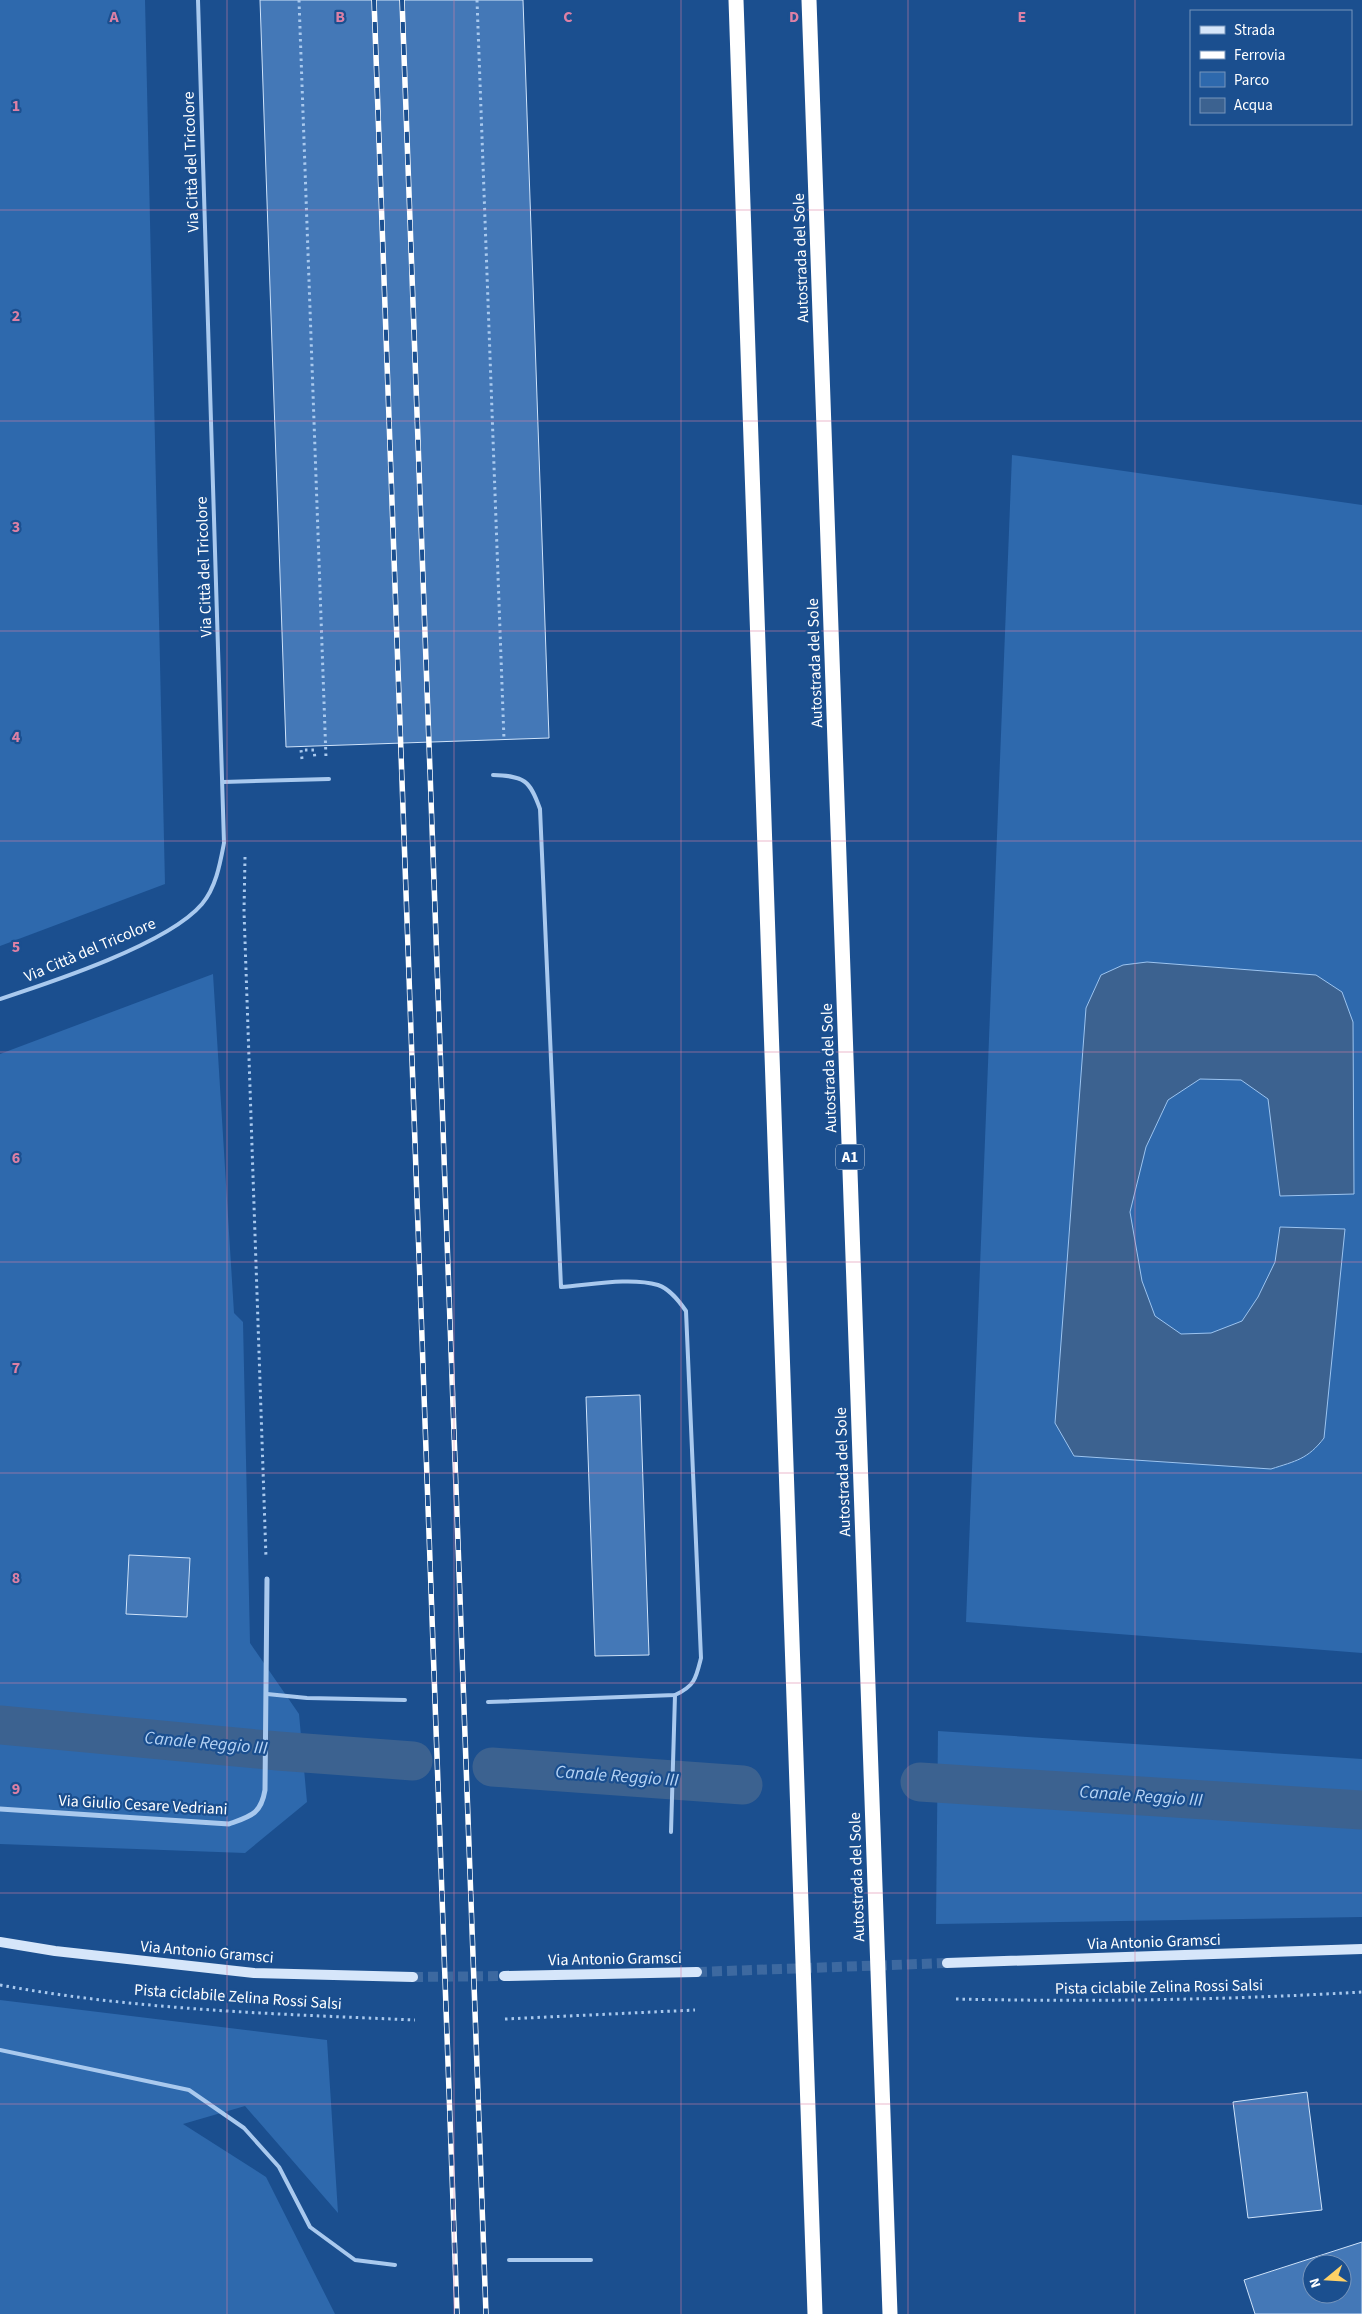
<svg xmlns="http://www.w3.org/2000/svg" width="1362" height="2314" font-family="'Source Sans 3',sans-serif">
<rect width="100%" height="100%" fill="#1b4f8f"/>
<!-- green -->
<g fill="#2e69ad">
<polygon points="0,0 145,0 165,884 0,946"/>
<polygon points="1012,455 1362,505 1362,1653 966,1622"/>
<polygon points="213,974 234,1313 243,1322 250,1643 299,1714 307,1802 245,1853 0,1844 0,1054"/>
<polygon points="938,1731 1362,1759 1362,1917 936,1924"/>
<polygon points="0,2000 327,2040 338,2213 245,2106 183,2124 266,2177 335,2314 0,2314"/>
</g>
<!-- water -->
<path fill="#3c6290" stroke="#9cc4f0" d="M1147,962l169,13 26,17 11,30 1,172 -74,2 -12,-97 -27,-19 -41,-1 -32,21 -22,47 -16,65 12,69 13,35 26,18 30,-1 31,-12 16,-24 17,-35 5,-35 65,2 -21,209c-16,21 -28,23 -53,31l-197,-13 -19,-33 31,-415 15,-33 22,-10z"/>
<g fill="none" stroke-linecap="round" stroke-linejoin="round">
<!-- canal -->
<g stroke="#3c6290" stroke-width="39">
<polyline points="0,1725 278,1751 413,1761"/>
<polyline points="492,1767 743,1785"/>
<polyline points="920,1782 1362,1810"/>
</g>
</g>
<!-- building -->
<g fill="#4478b7" stroke="#cfe3fa" fill-rule="evenodd">
<polygon points="260,0 523,0 549,738 286,747"/>
<polygon points="640,1395 649,1655 595,1656 586,1397"/>
<polygon points="129,1555 190,1558 187,1617 126,1614"/>
<polygon points="1307,2092 1322,2210 1248,2218 1233,2102"/>
<path d="M1362,2242v72h-107l-11,-34zM1312,2264h30v30h-30z"/>
</g>
<g fill="none" stroke-linecap="round" stroke-linejoin="round">
<!-- secondary-tunnel -->
<g stroke="#3d69a0" stroke-width="10" stroke-dasharray="10 5" stroke-linecap="butt">
<polyline points="697,1972 947,1963"/>
<polyline points="413,1977 504,1976"/>
</g>
<!-- path -->
<g stroke="#a9c9ee" stroke-width="3" stroke-dasharray="2.5 4" stroke-linecap="butt">
<polyline points="299,0 326,758"/>
<polyline points="477,0 504,740"/>
<polyline points="302,759 301,750 314,750 315,759"/>
<polyline points="245,857 244,911 266,1558"/>
<path d="M0,1985c137,25 276,29 415,35"/>
<path d="M956,1999c135,3 270,1 406,-7"/>
<polyline points="505,2019 695,2010"/>
</g>
<!-- lane -->
<g stroke="#a9c9ee" stroke-width="4">
<polyline points="223,782 329,779"/>
<path d="M0,999c52,-17 168,-55 202,-95 14,-17 18,-40 22,-61l-26,-843"/>
<polyline points="267,1694 307,1698 405,1700"/>
<path d="M488,1702l187,-7c20,-9 21,-17 26,-37l-15,-347c-7,-10 -16,-22 -28,-26 -28,-8 -68,0 -97,2l-21,-478c-10,-29 -16,-33 -47,-34"/>
<polyline points="671,1832 675,1695"/>
<polyline points="0,2050 189,2090 244,2128 279,2167 310,2227 355,2260 395,2265"/>
<polyline points="509,2260 591,2260"/>
</g>
<!-- street -->
<path stroke="#a9c9ee" stroke-width="5" d="M0,1809l229,15c22,-8 32,-10 36,-34l2,-211"/>
<!-- secondary -->
<g stroke="#d6e6fa" stroke-width="10">
<polyline points="0,1942 55,1951 254,1973 413,1977"/>
<polyline points="947,1963 1362,1949"/>
<polyline points="504,1976 697,1972"/>
</g>
<!-- highway -->
<g stroke="#fff" stroke-width="15">
<polyline points="736,0 815,2314"/>
<polyline points="809,0 890,2314"/>
</g>
<defs>
<g id="rail">
<polyline points="374,0 457,2314"/>
<polyline points="402,0 486,2314"/>
</g>
</defs>
<!-- rail casing -->
<use href="#rail" stroke="#fff" stroke-width="5.5"/>
<!-- rail -->
<use href="#rail" stroke="#1b4f8f" stroke-width="4" stroke-dasharray="11" stroke-linecap="butt"/>
</g>
<!-- grid -->
<path fill="none" stroke="#dd80a5" stroke-width="1" stroke-opacity="0.55" d="M227,0v2314M454,0v2314M681,0v2314M908,0v2314M1135,0v2314M0,210h1362M0,421h1362M0,631h1362M0,841h1362M0,1052h1362M0,1262h1362M0,1473h1362M0,1683h1362M0,1893h1362M0,2104h1362"/>
<g text-anchor="middle" dominant-baseline="central" stroke-width="4.5" stroke-linejoin="round" paint-order="stroke">
<!-- shield labels -->
<rect fill="#1b4f8f" stroke="#bbcadd" stroke-width="1" x="836" y="1144.5" width="28" height="25" rx="4"/>
<g font-size="15" font-weight="bold" fill="#fff">
<text x="850" y="1157">A1</text>
</g>
<!-- street labels -->
<g font-size="16" fill="#fff" stroke="#1b4f8f">
<text transform="translate(191 162) rotate(-92)">Via Città del Tricolore</text>
<text transform="translate(801 258) rotate(-92)">Autostrada del Sole</text>
<text transform="translate(204 567) rotate(-92)">Via Città del Tricolore</text>
<text transform="translate(815 663) rotate(-92)">Autostrada del Sole</text>
<text transform="translate(90 950) rotate(-23)">Via Città del Tricolore</text>
<text transform="translate(829 1068) rotate(-92)">Autostrada del Sole</text>
<text transform="translate(843 1472) rotate(-92)">Autostrada del Sole</text>
<text transform="translate(143 1805) rotate(3)">Via Giulio Cesare Vedriani</text>
<text transform="translate(857 1877) rotate(-92)">Autostrada del Sole</text>
<text transform="translate(1154 1942) rotate(-2)">Via Antonio Gramsci</text>
<text transform="translate(207 1952) rotate(5)">Via Antonio Gramsci</text>
<text transform="translate(615 1959) rotate(-1)">Via Antonio Gramsci</text>
<text transform="translate(1159 1987) rotate(-1)">Pista ciclabile Zelina Rossi Salsi</text>
<text transform="translate(238 1997) rotate(4)">Pista ciclabile Zelina Rossi Salsi</text>
</g>
<!-- water labels -->
<g font-size="18" font-style="italic" fill="#b5d3f5" stroke="#1b4f8f">
<text transform="translate(206 1743) rotate(5)">Canale Reggio III</text>
<text transform="translate(617 1776) rotate(4)">Canale Reggio III</text>
<text transform="translate(1141 1796) rotate(4)">Canale Reggio III</text>
</g>
</g>
<g font-size="16" text-anchor="middle" font-weight="bold" fill="#dd80a5" stroke="#1b4f8f" stroke-width="4.5" stroke-linejoin="round" paint-order="stroke">
<text x="114" y="22">A</text>
<text x="340" y="22">B</text>
<text x="568" y="22">C</text>
<text x="794" y="22">D</text>
<text x="1022" y="22">E</text>
<text x="16" y="111">1</text>
<text x="16" y="321">2</text>
<text x="16" y="532">3</text>
<text x="16" y="742">4</text>
<text x="16" y="952">5</text>
<text x="16" y="1163">6</text>
<text x="16" y="1373">7</text>
<text x="16" y="1583">8</text>
<text x="16" y="1794">9</text>
</g>
<!-- legend -->
<rect x="1190" y="10" width="162" height="115" fill="#1b4f8f" stroke="#7695bc"/>
<rect x="1200" y="26" width="25" height="8" fill="#d6e6fa" stroke="#7695bc"/>
<text x="1234" y="35" font-size="15" fill="#ffffff">Strada</text>
<rect x="1200" y="51" width="25" height="8" fill="#ffffff" stroke="#7695bc"/>
<text x="1234" y="60" font-size="15" fill="#ffffff">Ferrovia</text>
<rect x="1200" y="72" width="25" height="15" fill="#2e69ad" stroke="#7695bc"/>
<text x="1234" y="85" font-size="15" fill="#ffffff">Parco</text>
<rect x="1200" y="98" width="25" height="15" fill="#3c6290" stroke="#7695bc"/>
<text x="1234" y="110" font-size="15" fill="#ffffff">Acqua</text>
<!-- north arrow -->
<g transform="translate(1327 2279) rotate(252)"><circle r="24" fill="#1b4f8f" stroke="#7695bc"/>
<path d="M0-4L9 19L0 12L-9 19Z" fill="#ffd166"/>
<text y="-8" font-size="14" font-weight="bold" text-anchor="middle" fill="#ffffff">N</text>
</g>
</svg>
